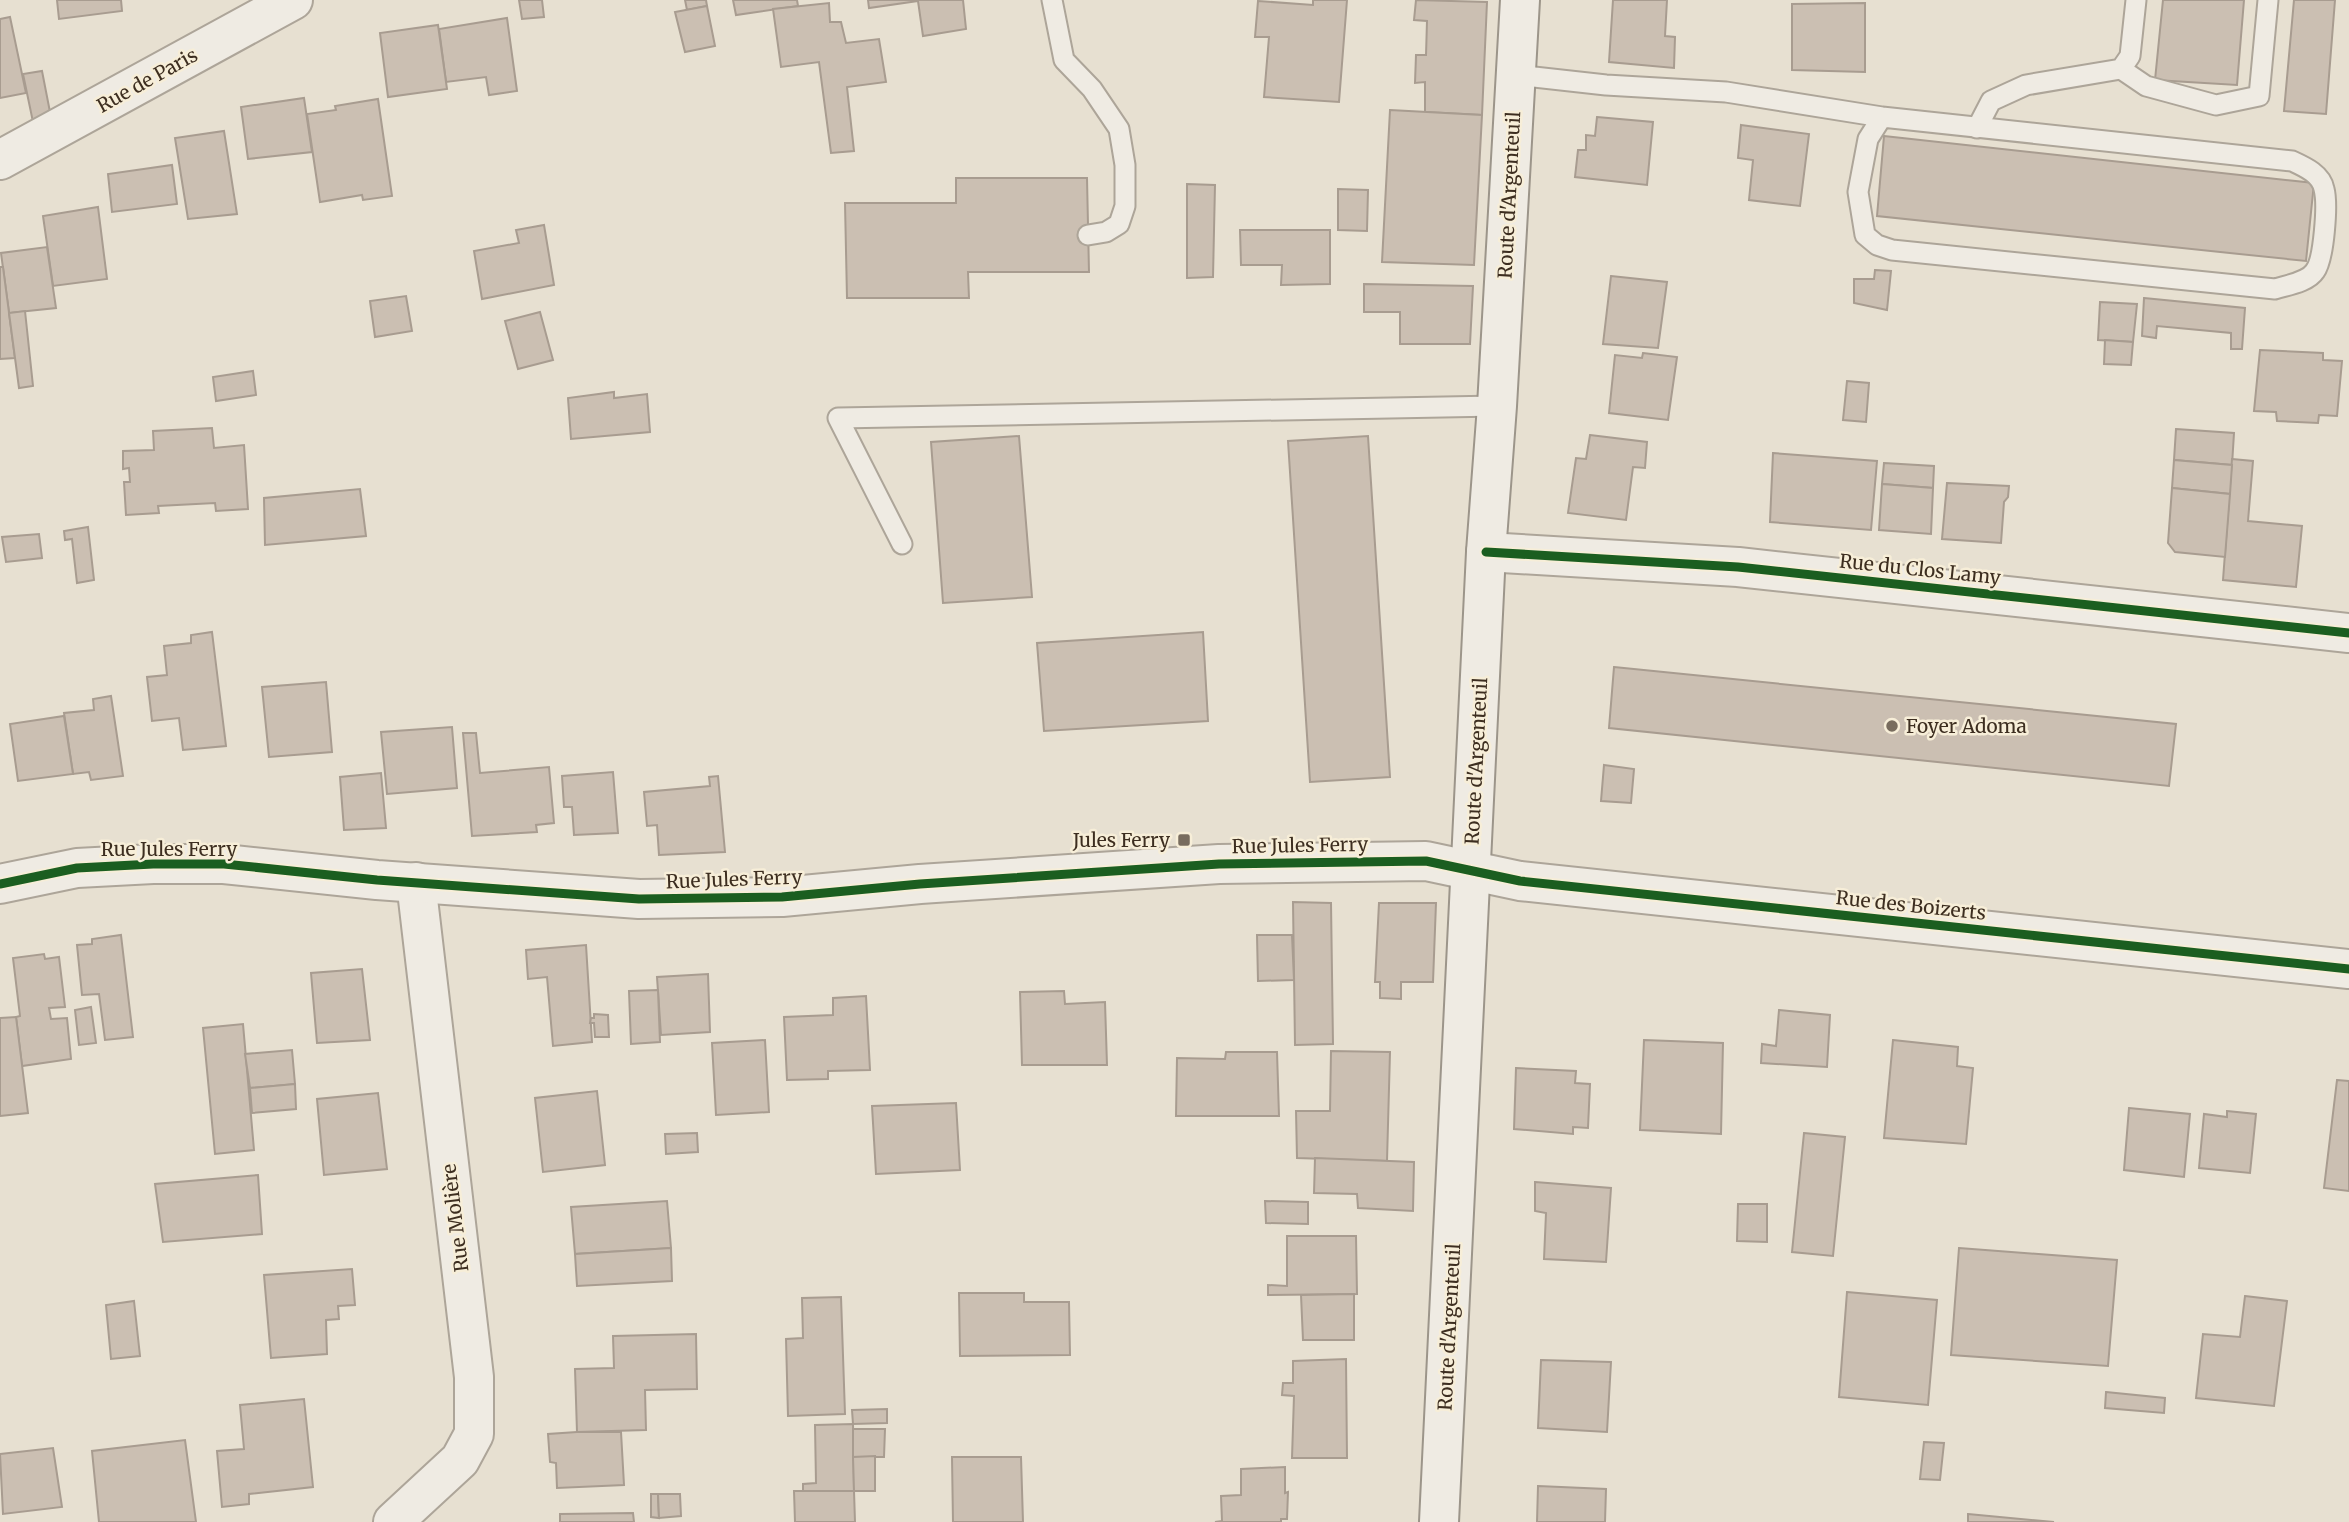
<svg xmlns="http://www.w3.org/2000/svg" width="2349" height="1522" font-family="Merriweather,serif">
<rect width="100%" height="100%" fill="#e7e0d1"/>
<!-- building -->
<g fill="#cbbfb2" stroke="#a89c90" stroke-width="2">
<polygon points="57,0 121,0 122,11 59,19"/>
<polygon points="519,0 542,0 544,17 522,19"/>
<polygon points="685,0 706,0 707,6 687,10"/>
<polygon points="733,0 797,0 798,6 736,15"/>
<polygon points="868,0 963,0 966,29 923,36 918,1 869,8"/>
<polygon points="1313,0 1347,0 1339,102 1264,97 1269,37 1255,37 1258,1 1313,5"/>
<polygon points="1416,0 1487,2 1482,115 1425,112 1425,82 1415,83 1416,55 1426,55 1427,21 1414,20"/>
<polygon points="1613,0 1667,0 1665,36 1675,37 1674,68 1609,62"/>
<polygon points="2163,0 2244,0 2237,85 2155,80"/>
<polygon points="2294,0 2335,0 2326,114 2284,111"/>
<polygon points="829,3 830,22 841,22 846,43 879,39 886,82 847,87 854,151 831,153 819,62 781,67 773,9"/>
<polygon points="1865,3 1865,72 1792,70 1792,4"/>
<polygon points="707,6 715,46 685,52 675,12"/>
<polygon points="10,17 26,93 0,98 0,19"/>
<polygon points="507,18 517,91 489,95 486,77 446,82 439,29"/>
<polygon points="438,25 447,89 388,97 380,33"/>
<polygon points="42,71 50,112 33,122 23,74"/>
<polygon points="304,98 312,152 248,159 241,107"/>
<polygon points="378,99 392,196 363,200 362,195 320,202 307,114 336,110 335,106"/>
<polygon points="1390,110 1482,115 1474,265 1382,262"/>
<polygon points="1597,117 1653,122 1647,185 1575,177 1578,150 1586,150 1586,135 1595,136"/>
<polygon points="1741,125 1809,134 1800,206 1749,200 1753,160 1738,158"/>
<polygon points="224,131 237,214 188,219 175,138"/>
<polygon points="1884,136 2314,183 2306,261 1877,216"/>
<polygon points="172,165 177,204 112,212 108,174"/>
<polygon points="956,178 1087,178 1089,272 968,272 969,298 847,298 845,203 956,203"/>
<polygon points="1187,184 1215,185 1213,277 1187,278"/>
<polygon points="1338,189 1368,190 1367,231 1338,230"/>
<polygon points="98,207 107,279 53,286 43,216"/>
<polygon points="544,225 554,285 482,299 474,251 519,243 516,230"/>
<polygon points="1240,230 1330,230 1330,284 1281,285 1282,265 1241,265"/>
<polygon points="47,247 56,308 9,313 1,253"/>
<polygon points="0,267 3,267 15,358 0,359"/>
<polygon points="1875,270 1891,271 1887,310 1854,303 1854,279 1874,279"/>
<polygon points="1611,276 1667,282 1658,348 1603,344"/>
<polygon points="1364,284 1473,286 1470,344 1400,344 1400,312 1364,312"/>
<polygon points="406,296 412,331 375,337 370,301"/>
<polygon points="2144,298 2245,308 2242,349 2231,349 2231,333 2157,326 2156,338 2142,336"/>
<polygon points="2100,302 2137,304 2133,342 2098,340"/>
<polygon points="25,311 33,386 19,388 9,313"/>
<polygon points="540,312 553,360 518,369 505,321"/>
<polygon points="2105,340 2133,342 2131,365 2104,364"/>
<polygon points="2260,350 2323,353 2323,360 2342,361 2337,416 2319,415 2318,423 2277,421 2276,412 2254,411"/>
<polygon points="1643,353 1677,357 1668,420 1609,413 1615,355 1642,358"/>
<polygon points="253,371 256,395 216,401 213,377"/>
<polygon points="1847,381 1869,383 1866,422 1843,420"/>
<polygon points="614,392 614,398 647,394 650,432 571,439 568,398"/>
<polygon points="212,428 214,448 244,445 248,509 216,511 215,503 158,506 159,513 126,515 124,482 130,482 129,468 123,469 123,451 154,450 153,431"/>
<polygon points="2176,429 2234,433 2232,465 2174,460"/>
<polygon points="1590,435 1647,442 1645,468 1633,467 1626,520 1568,513 1576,458 1586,459"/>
<polygon points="1019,436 1032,597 943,603 931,442"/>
<polygon points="1368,436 1390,777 1310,782 1288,441"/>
<polygon points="1773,453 1877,461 1871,530 1770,522"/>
<polygon points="2232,459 2253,461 2248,521 2302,526 2296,587 2223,580"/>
<polygon points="2174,460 2232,465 2230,494 2172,488"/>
<polygon points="1884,463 1934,466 1933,488 1882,484"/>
<polygon points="1947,483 2009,486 2008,497 2004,502 2001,543 1942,539"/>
<polygon points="1882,484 1933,488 1931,534 1879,530"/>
<polygon points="2172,488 2230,494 2225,557 2175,552 2168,543"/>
<polygon points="360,489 366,536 265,545 264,498"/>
<polygon points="88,527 94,580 77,583 72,539 65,540 64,531"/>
<polygon points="39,534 42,558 6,562 2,537"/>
<polygon points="212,632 226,746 183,750 179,718 152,721 147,677 167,675 164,646 191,643 191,635"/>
<polygon points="1203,632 1208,721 1044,731 1037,643"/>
<polygon points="1614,667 2176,724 2169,786 1609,728"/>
<polygon points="326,682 332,752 269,757 262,687"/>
<polygon points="111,696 123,776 91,780 89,772 73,774 64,713 94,710 93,699"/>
<polygon points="64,716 73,774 18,781 10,724"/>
<polygon points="452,727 457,788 387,794 381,732"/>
<polygon points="463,733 476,733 480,773 549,767 554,823 536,825 537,832 472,836"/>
<polygon points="1604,765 1634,769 1631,803 1601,801"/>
<polygon points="613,772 618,833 574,835 572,807 564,807 562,776"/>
<polygon points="381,773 386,828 344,830 340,777"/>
<polygon points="718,776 725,852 659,855 657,825 647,826 644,792 710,786 709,777"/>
<polygon points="1293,902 1331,903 1333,1044 1295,1045"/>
<polygon points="1379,903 1436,903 1433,982 1401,982 1401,999 1380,998 1380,982 1375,982"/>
<polygon points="121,935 133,1037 105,1040 99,994 82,995 77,945 92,944 92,939"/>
<polygon points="1257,935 1292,935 1294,980 1258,981"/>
<polygon points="586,945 592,1042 553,1046 547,977 528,979 526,950"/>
<polygon points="44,954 45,959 59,957 65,1007 49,1008 51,1019 67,1018 71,1059 22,1066 16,1017 20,1016 13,958"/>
<polygon points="362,969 370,1040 317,1043 311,973"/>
<polygon points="708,974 710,1032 661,1035 657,977"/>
<polygon points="658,990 660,1042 631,1044 629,991"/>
<polygon points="1064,991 1065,1004 1105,1002 1107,1065 1022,1065 1020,992"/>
<polygon points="866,996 870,1070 828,1071 828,1079 787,1080 784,1017 833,1015 833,998"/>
<polygon points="91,1007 96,1043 79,1045 75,1010"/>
<polygon points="1779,1010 1830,1015 1827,1067 1761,1063 1762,1044 1776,1046"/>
<polygon points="594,1014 608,1015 609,1037 595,1037 594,1023 590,1023 591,1018 594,1018"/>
<polygon points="16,1017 28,1113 0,1116 0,1018"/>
<polygon points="243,1024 254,1150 215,1154 203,1028"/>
<polygon points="765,1040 769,1112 716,1115 712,1043"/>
<polygon points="1644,1040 1723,1043 1721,1134 1640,1130"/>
<polygon points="1893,1040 1958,1047 1957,1066 1973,1068 1966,1144 1884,1138"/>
<polygon points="292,1050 295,1084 250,1088 245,1054"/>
<polygon points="1331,1051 1390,1052 1387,1161 1297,1158 1296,1111 1330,1111"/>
<polygon points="1226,1052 1277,1052 1279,1116 1176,1116 1177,1058 1225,1059"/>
<polygon points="1516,1068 1576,1071 1575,1083 1590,1084 1588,1128 1573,1127 1573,1134 1514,1129"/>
<polygon points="2337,1080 2349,1081 2349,1191 2324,1188"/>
<polygon points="295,1084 296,1109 252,1113 250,1088"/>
<polygon points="597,1091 605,1165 543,1172 535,1098"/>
<polygon points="378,1093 387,1169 324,1175 317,1099"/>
<polygon points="956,1103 960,1170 876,1174 872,1106"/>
<polygon points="2129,1108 2190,1114 2184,1177 2124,1170"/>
<polygon points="2227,1111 2256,1114 2250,1173 2199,1168 2204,1114 2227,1117"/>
<polygon points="697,1133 698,1152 666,1154 665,1134"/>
<polygon points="1804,1133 1845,1137 1833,1256 1792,1252"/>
<polygon points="1315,1158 1414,1162 1413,1211 1358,1208 1357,1194 1314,1193"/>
<polygon points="258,1175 262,1234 163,1242 155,1184"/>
<polygon points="1535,1182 1611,1188 1606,1262 1544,1259 1546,1213 1535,1211"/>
<polygon points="667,1201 671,1248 575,1254 571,1207"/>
<polygon points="1265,1201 1308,1202 1308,1224 1266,1223"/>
<polygon points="1738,1204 1767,1204 1767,1242 1737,1241"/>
<polygon points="1287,1236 1356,1236 1357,1294 1268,1295 1268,1285 1287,1286"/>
<polygon points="671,1248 672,1281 577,1286 575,1254"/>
<polygon points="1959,1248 2117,1260 2108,1366 1951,1355"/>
<polygon points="352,1269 355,1305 338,1306 339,1319 326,1320 327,1354 271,1358 264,1275"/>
<polygon points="1847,1292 1937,1300 1928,1405 1839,1397"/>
<polygon points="959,1293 1024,1293 1024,1302 1069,1302 1070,1355 960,1356"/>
<polygon points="1354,1294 1354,1340 1303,1340 1301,1295"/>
<polygon points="2245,1296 2287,1301 2274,1406 2196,1398 2203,1334 2240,1337"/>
<polygon points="841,1297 845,1414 788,1416 786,1339 803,1338 802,1298"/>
<polygon points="134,1301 140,1356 111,1359 106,1305"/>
<polygon points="696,1334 697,1389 645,1390 646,1430 577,1432 575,1369 614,1368 613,1336"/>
<polygon points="1346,1359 1347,1458 1292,1458 1294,1396 1282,1395 1283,1383 1293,1383 1293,1361"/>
<polygon points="1541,1360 1611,1362 1607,1432 1538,1428"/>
<polygon points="2106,1392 2165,1398 2164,1413 2105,1408"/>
<polygon points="304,1399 313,1487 249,1494 249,1504 222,1507 217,1451 244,1449 240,1405"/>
<polygon points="887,1409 887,1423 853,1424 852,1410"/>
<polygon points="853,1424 854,1491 803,1492 803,1484 816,1483 815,1425"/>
<polygon points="853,1429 885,1429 884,1457 853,1457"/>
<polygon points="577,1432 621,1432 624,1485 557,1488 556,1463 550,1462 548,1434"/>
<polygon points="185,1440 196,1522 99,1522 92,1451"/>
<polygon points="1924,1442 1944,1443 1940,1480 1920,1479"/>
<polygon points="53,1448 62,1507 3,1514 0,1454"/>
<polygon points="875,1456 875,1491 854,1491 853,1457"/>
<polygon points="952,1457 1021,1457 1023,1522 953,1522"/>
<polygon points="1285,1467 1285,1493 1288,1492 1287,1519 1281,1519 1281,1522 1215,1522 1222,1521 1221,1496 1241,1495 1241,1469"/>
<polygon points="1538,1486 1606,1489 1605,1522 1537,1522"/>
<polygon points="794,1491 854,1491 855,1522 795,1522"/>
<polygon points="651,1494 658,1494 659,1518 651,1517"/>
<polygon points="658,1494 680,1494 681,1516 659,1518"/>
<polygon points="633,1513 634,1522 560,1522 560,1514"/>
<polygon points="1968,1514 2054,1522 1968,1522"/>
</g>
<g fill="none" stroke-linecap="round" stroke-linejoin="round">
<defs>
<g id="service">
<polyline points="1052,0 1064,60 1092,89 1119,129 1125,165 1125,206 1119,224 1106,232 1088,235"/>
<polyline points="2121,69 2146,86 2216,105 2259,96 2268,0"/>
<path d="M1516,75l90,10 120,7 156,25 410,44c13,6 29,13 32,28 4,15 0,70 -9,82 -7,11 -27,14 -40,18l-383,-39 -15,-5 -12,-10 -7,-43 10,-53 14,-22"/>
<polyline points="1977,128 1991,101 2026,85 2121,69 2130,56 2136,0"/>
<polyline points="902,544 838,418 1497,406"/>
</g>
<g id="minor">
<polyline points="0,160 293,0"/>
<polyline points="1486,552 1738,567 2349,633"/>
<polyline points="393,1522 460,1460 474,1434 474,1377 416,882"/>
</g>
<polyline id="tertiary" points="0,884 77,868 153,864 224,864 377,880 639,899 782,897 920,884 1219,864 1426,861 1520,881 2349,969"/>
<polyline id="secondary" points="1439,1522 1486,552 1497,406 1520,0"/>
</defs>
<!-- service casing -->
<use href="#service" stroke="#ada599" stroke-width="23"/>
<!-- minor casing -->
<use href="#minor" stroke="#ada599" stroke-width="42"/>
<!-- tertiary casing -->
<use href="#tertiary" stroke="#ada599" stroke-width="42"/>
<!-- secondary casing -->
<use href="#secondary" stroke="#9c958a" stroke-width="42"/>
<!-- service -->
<use href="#service" stroke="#efebe3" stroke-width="19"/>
<!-- minor -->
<use href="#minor" stroke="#efebe3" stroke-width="38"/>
<!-- tertiary -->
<use href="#tertiary" stroke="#efebe3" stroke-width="38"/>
<!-- secondary -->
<use href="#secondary" stroke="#efebe3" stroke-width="38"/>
<defs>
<g id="cycleway">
<polyline points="1486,552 1738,567 2349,633"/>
<polyline points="0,884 77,868 153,864 224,864 377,880 639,899 782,897 920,884 1219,864 1426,861 1520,881 2349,969"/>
</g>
</defs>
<!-- cycleway casing -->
<use href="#cycleway" stroke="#f7eed8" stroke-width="13"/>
<!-- cycleway -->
<use href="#cycleway" stroke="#1b5e20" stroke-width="9"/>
</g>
<!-- markers -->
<g fill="#786c5e" stroke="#f7eed8" stroke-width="2.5">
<circle cx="1892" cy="726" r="7"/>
<rect x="1177" y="833" width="14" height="14" rx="3.5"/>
</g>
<g text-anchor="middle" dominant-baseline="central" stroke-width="5" stroke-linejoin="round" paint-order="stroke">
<!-- street labels -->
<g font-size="19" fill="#3d2e20" stroke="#f7eed8">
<text transform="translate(147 80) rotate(-29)">Rue de Paris</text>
<text transform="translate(1509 195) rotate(-87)">Route d'Argenteuil</text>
<text transform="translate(1920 569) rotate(6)">Rue du Clos Lamy</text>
<text transform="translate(1476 761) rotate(-87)">Route d'Argenteuil</text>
<text transform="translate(1300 845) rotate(-1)">Rue Jules Ferry</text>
<text x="169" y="849">Rue Jules Ferry</text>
<text transform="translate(734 879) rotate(-2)">Rue Jules Ferry</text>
<text transform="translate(1911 905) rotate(6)">Rue des Boizerts</text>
<text transform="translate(455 1218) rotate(-97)">Rue Molière</text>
<text transform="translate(1449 1327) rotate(-87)">Route d'Argenteuil</text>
</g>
<!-- poi labels -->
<g font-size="19" fill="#3d2e20" stroke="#f7eed8" text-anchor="start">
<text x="1906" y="726">Foyer Adoma</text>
<text x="1170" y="840" text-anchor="end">Jules Ferry</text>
</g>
</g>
</svg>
